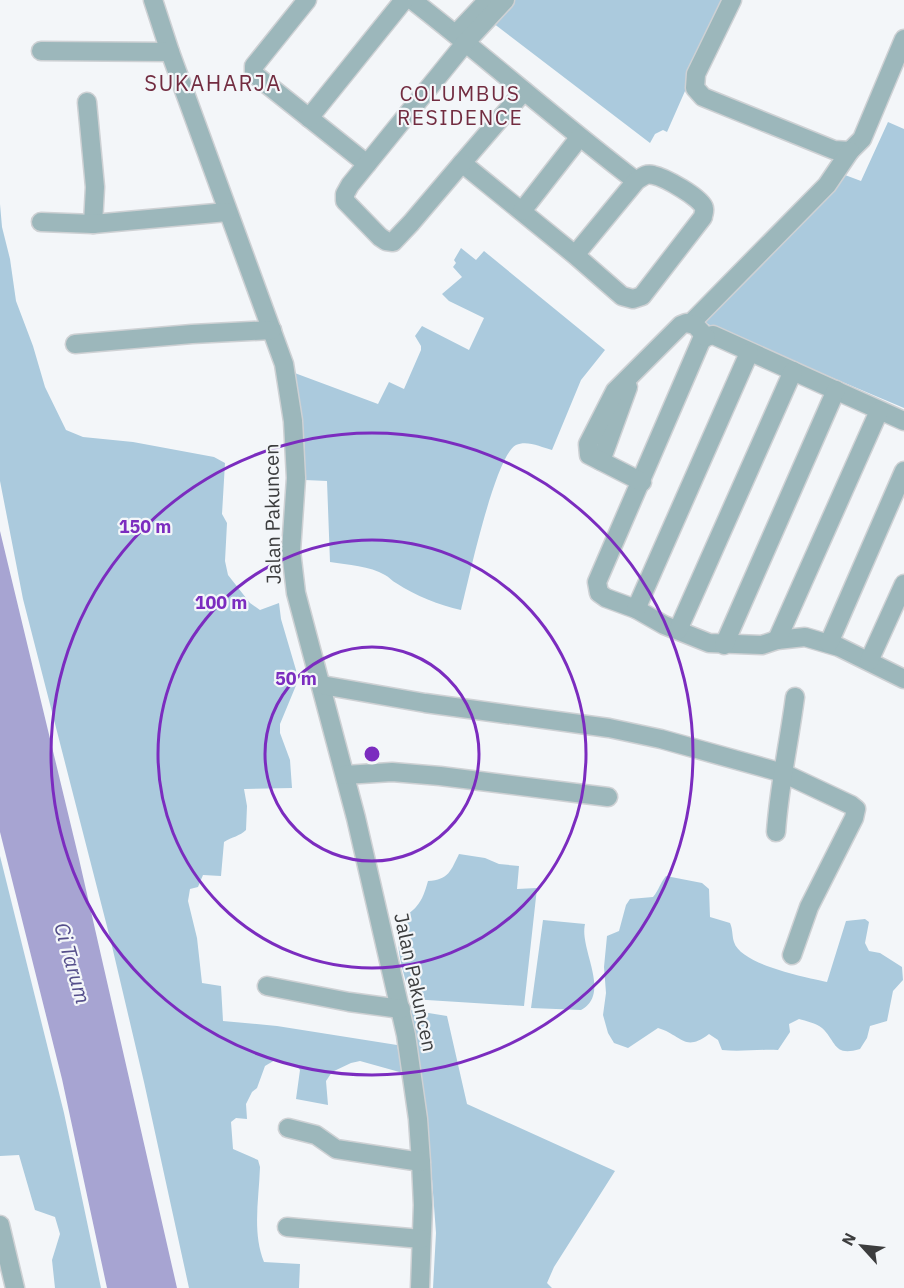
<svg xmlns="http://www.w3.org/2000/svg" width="904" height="1288" font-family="'IBM Plex Sans',sans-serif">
<rect width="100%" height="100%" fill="#f3f6f9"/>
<!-- green -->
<g fill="#abcadd">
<polygon points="513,0 725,0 667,132 663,130 655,134 650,143 493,23"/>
<polygon points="888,122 904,129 904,408 717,329 706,323 704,319 845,175 861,181"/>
<path d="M0,204l2,23 8,32 6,42 17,45 12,41 21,43 17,7 50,5 81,15 11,6 -3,51 5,9 -2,38 3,14 22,28 10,7 19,-7 2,16 15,51 1,13 -17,41v9l10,27 2,28 -48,1 3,17 -1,24c-6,6 -14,7 -22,12l-3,34 -18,-1 -5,12 -8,2 -2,12 9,37 5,45 19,3 2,35 54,5 120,19 6,28 -43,-12 -9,2 -19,9 -6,9 2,24 -32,-6 4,-29 -3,-4 -22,-6 -10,6 -8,22 -5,4 -6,12 1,15 -11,-1 -5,4 2,27 25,11 2,7c-1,32 -8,65 4,95l36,2 -1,24h-110l-45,-206 -33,-140 -88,-343 -23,-118z"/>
<path d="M461,248l15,12 8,-9 121,99 -24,30 -29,70c-11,-3 -25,-10 -36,-5 -21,10 -48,138 -55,165 -22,-5 -45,-14 -65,-27 -4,-2 -7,-6 -11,-8 -15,-9 -37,-10 -55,-13l-3,-81 -22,-1c0,-38 -1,-72 -13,-108l86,32 11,-22 15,7 17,-39v-4l-6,-10 7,-10 47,24 15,-32 -35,-17 -7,-7 20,-17 -9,-10 3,-4 -2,-3z"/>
<path d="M459,854l26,4 14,6 20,2 -2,23 20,-1 -13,118 -113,-7c-6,-23 -20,-56 -8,-79 3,-6 9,-8 13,-13 7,-8 9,-16 12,-26 21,-1 23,-11 31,-27z"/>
<polygon points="0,856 64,1113 101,1288 55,1288 52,1260 60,1234 55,1217 35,1210 19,1155 0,1156"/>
<path d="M666,876l36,7 7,6 1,28 20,6c3,7 2,13 4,19 7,23 72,35 93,40l19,-61 19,-2 4,3 -4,21 4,8 11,2 22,14 1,13 -10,11 -6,30 -17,5 -3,12 -7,11c-27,8 -23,-7 -38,-21 -6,-5 -16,-7 -23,-9l-10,5 1,8 -12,18c-19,-1 -37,2 -56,0l-4,-10 -9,-6c-25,19 -27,1 -51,-6l-30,20 -14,-5 -6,-10 -5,-18 3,-22 -2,-26 3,-31 12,-5 7,-26 4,-6 23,-2c6,-7 7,-14 13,-21z"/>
<path d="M543,920l42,4c-6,25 27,70 -4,86l-50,-2z"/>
<polygon points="410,1010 447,1016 467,1104 615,1171 554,1267 547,1283 552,1288 433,1288 436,1233 427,1112"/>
</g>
<!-- water -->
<polygon fill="#a7a4d2" points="0,531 79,859 177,1288 107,1288 62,1079 0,832"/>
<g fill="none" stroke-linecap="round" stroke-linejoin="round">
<defs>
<g id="minor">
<polyline points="153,0 170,52 284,364 293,421 296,478 291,551 296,593 356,818 406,1035 418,1119 421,1162 423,1205 420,1288"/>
<polyline points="307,0 254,66 254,74 367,164"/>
<path d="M412,0c76,59 148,123 224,181"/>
<polyline points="732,0 696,74 695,88 703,97 834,150 850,151 862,139 904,39"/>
<polyline points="456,34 488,0"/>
<polyline points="41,51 170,52"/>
<path d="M524,91l-62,72 113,92 47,41 11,3 9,-3 61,-79c0,-2 2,-7 1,-9 -2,-10 -40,-31 -51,-33 -7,-2 -11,2 -17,6l-61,74"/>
<polyline points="87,102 95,187 93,224"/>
<polyline points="309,118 404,0"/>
<polyline points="462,163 411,223 393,242 386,241 380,237 345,201 345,194 350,185 466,42 505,0"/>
<polyline points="522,211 579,138"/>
<polyline points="41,222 93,224 227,212"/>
<polyline points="691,323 827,185 850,151"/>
<polyline points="75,344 192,334 272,330"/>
<polyline points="904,421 713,335 706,337 701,341 597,582 599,593 606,598 636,609 664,625 709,643 762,645 777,640 805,637 839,647 904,679"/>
<polyline points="601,461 628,387"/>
<polyline points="642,482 589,455 588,444 615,391 681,325 686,323 695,325 706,337"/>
<polyline points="636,609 749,353"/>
<polyline points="678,630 793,371"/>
<polyline points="777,640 879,411"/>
<polyline points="829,643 904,471"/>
<polyline points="724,645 836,390"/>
<polyline points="869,661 904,584"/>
<polyline points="322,685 425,703 609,728 661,739 783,773 851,805 856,809 854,818 809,907 792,955"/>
<polyline points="345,775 392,772 440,776 608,797"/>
<path d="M776,832c3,-45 13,-89 19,-135"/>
<polyline points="267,986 349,1002 401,1009"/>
<polyline points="288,1128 316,1135 336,1149 421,1162"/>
<polyline points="0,1225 15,1288"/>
<polyline points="287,1227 421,1239"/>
</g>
</defs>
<!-- minor casing -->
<use href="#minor" stroke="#ced1d4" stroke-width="21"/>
<!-- minor -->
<use href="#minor" stroke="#9cb7bb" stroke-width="18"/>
</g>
<!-- distance rings -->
<g fill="none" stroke="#7b2cbf" stroke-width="3">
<circle cx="372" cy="754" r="107"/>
<circle cx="372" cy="754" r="214"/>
<circle cx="372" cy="754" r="321"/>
</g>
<g text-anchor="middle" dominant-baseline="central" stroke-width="4.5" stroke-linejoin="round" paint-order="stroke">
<!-- street labels -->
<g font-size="20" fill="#3c3d3e" stroke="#f3f6f9">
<text transform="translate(272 514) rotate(-91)">Jalan Pakuncen</text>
<text transform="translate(416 982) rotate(78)">Jalan Pakuncen</text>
</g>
<!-- neighbourhood labels -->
<g font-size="21" letter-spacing="1.5" fill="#722c40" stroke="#f3f6f9">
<text x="460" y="93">COLUMBUS<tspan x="460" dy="24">RESIDENCE</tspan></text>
</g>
<!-- water labels -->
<g font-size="21" font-style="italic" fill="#544e8a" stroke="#f3f6f9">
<text transform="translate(73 963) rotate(74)">Ci Tarum</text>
</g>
<!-- quarter labels -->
<g font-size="22" letter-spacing="1.5" fill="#722c40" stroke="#f3f6f9">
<text x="213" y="82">SUKAHARJA</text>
</g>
</g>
<circle cx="372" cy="754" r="9" fill="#7b2cbf" stroke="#f3f6f9" stroke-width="3"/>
<g font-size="18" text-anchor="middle" font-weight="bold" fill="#7b2cbf" stroke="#f3f6f9" stroke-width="4.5" stroke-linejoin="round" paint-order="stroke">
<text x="145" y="533">150 m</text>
<text x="221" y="609">100 m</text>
<text x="296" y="685">50 m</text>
</g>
<!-- north arrow -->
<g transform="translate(862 1246) rotate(297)" stroke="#f3f6f9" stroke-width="4.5" paint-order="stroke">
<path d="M0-4.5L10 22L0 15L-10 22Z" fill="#3c3d3e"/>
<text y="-9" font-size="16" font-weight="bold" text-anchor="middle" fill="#3c3d3e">N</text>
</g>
</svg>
